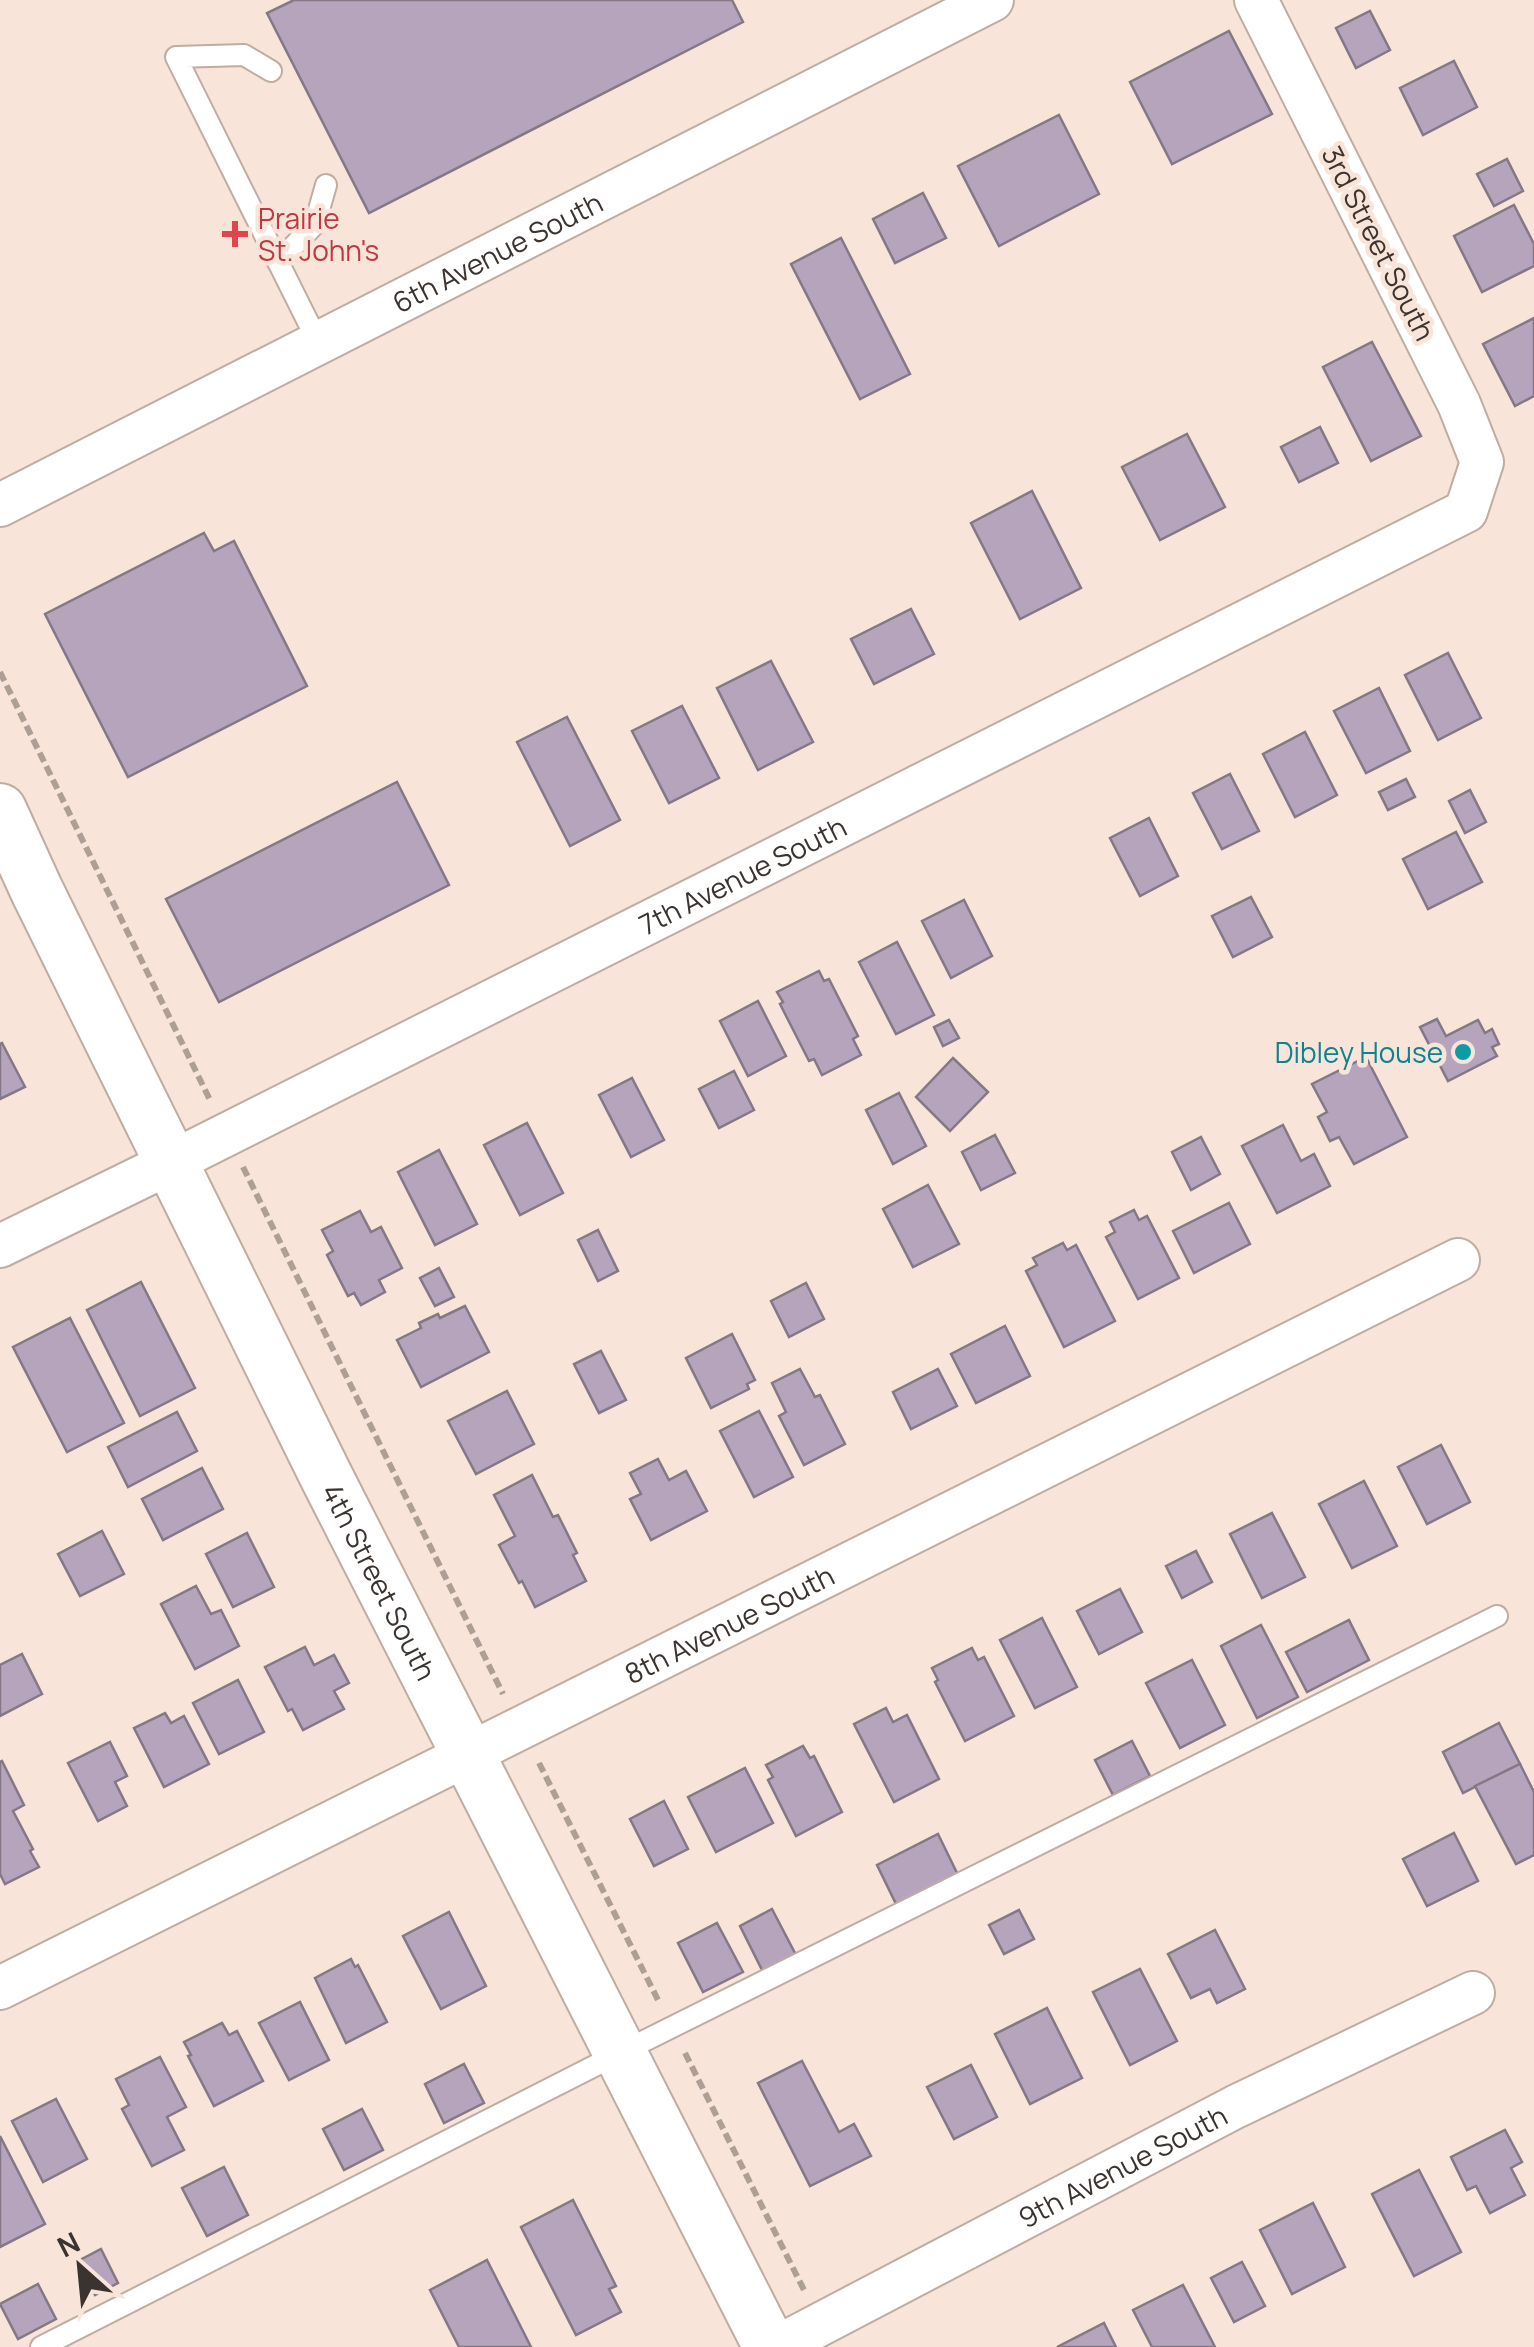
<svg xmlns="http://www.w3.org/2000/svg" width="1534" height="2347" font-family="Manrope,sans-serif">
<rect width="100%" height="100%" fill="#f8e4d8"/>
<!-- building -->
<g fill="#b6a3bc" stroke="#847887" stroke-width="2.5">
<polygon points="294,0 732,0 743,22 369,213 267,13"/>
<polygon points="1370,11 1390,50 1356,68 1336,28"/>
<polygon points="1229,31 1272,114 1172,164 1130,82"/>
<polygon points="1454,61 1477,107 1423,135 1400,88"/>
<polygon points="1059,115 1099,194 999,246 958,166"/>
<polygon points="1507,159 1523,191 1494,206 1477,174"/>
<polygon points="923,193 946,238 895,263 873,219"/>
<polygon points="1514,205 1534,244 1534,266 1482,292 1454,236"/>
<polygon points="841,238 910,374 860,399 791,264"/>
<polygon points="1534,318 1534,396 1515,406 1483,344"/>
<polygon points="1372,342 1421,436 1371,461 1323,367"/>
<polygon points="1320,427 1338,463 1299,482 1281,447"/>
<polygon points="1187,434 1225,507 1160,540 1122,467"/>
<polygon points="1032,491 1081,588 1020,619 971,523"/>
<polygon points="204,533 214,551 234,541 307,686 128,777 45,614"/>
<polygon points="911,609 934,654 874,684 851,639"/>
<polygon points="1448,653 1481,718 1438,740 1405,675"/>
<polygon points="771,661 813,742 758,770 717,688"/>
<polygon points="1379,688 1410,751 1366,773 1334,711"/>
<polygon points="682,706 719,778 669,803 632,731"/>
<polygon points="567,717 620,820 570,846 517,742"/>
<polygon points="1305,732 1337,795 1295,817 1263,754"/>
<polygon points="1230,774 1259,831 1222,849 1193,793"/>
<polygon points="1406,779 1415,797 1388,810 1379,792"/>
<polygon points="397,782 449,885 219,1002 166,899"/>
<polygon points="1470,790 1486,822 1465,833 1449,801"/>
<polygon points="1149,818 1178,876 1140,896 1110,838"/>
<polygon points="1456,832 1482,882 1428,909 1403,859"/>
<polygon points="1251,897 1272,937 1233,957 1212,916"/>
<polygon points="964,900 992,956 951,978 922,921"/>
<polygon points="897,942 934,1015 896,1034 859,962"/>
<polygon points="819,971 824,981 829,979 858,1036 853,1039 861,1055 822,1075 814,1059 809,1061 780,1004 783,1002 777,992"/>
<polygon points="758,1001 786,1056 748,1076 720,1021"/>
<polygon points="1437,1019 1446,1036 1478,1020 1485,1033 1492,1029 1499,1044 1492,1047 1497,1056 1448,1081 1420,1027"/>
<polygon points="949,1020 959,1038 943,1046 934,1027"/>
<polygon points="2,1043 25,1087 0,1099 0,1044"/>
<polygon points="1366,1057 1407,1137 1354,1164 1339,1137 1330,1141 1318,1117 1327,1112 1312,1084"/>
<polygon points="953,1058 988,1092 950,1131 916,1097"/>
<polygon points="734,1071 754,1110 719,1128 699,1089"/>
<polygon points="632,1078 664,1140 631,1157 599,1095"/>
<polygon points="899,1093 926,1146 893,1164 866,1110"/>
<polygon points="527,1123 563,1193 520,1215 484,1145"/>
<polygon points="1283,1125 1301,1161 1314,1154 1330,1186 1277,1213 1242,1146"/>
<polygon points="995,1135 1015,1173 981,1190 962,1152"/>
<polygon points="1201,1137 1220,1174 1191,1190 1172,1152"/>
<polygon points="439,1150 477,1224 435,1245 398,1172"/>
<polygon points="928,1185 959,1244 913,1267 883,1209"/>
<polygon points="1229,1203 1250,1244 1194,1273 1173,1231"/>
<polygon points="1134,1210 1139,1220 1147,1216 1179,1278 1138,1299 1106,1237 1115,1232 1110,1222"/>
<polygon points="360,1211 371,1232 381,1227 402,1268 379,1280 385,1292 361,1305 354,1293 348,1296 327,1255 333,1251 322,1230"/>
<polygon points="598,1230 618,1271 598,1281 578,1240"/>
<polygon points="1063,1243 1067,1250 1076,1245 1115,1321 1064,1347 1026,1271 1037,1265 1033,1258"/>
<polygon points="439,1268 454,1297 435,1306 420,1278"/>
<polygon points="141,1282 195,1388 140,1416 87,1310"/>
<polygon points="806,1283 824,1319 789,1337 771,1301"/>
<polygon points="465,1306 489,1352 421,1387 397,1340 421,1328 419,1323 438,1314 440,1318"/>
<polygon points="70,1318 124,1423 67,1452 13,1347"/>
<polygon points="1005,1326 1030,1376 976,1403 951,1354"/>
<polygon points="732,1334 755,1380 747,1384 749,1389 711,1408 686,1358"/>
<polygon points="601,1351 626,1400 599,1413 574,1364"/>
<polygon points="800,1369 815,1397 820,1395 845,1444 804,1465 779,1416 786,1412 772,1383"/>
<polygon points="938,1369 957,1406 911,1429 893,1392"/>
<polygon points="507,1391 534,1444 476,1474 448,1421"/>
<polygon points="759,1411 793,1477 754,1497 720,1431"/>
<polygon points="177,1412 197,1451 128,1487 108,1447"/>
<polygon points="1441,1445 1470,1502 1427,1524 1398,1467"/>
<polygon points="658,1459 669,1480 686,1471 707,1511 651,1540 630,1499 641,1494 630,1473"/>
<polygon points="202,1468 223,1509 163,1540 142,1499"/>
<polygon points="532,1475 553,1517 558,1515 577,1553 573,1555 586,1581 535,1607 522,1581 519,1583 499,1545 515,1536 494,1495"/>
<polygon points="1364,1481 1397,1546 1352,1568 1319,1504"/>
<polygon points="1272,1513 1305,1577 1262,1598 1230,1534"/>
<polygon points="102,1531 124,1574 80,1596 58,1554"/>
<polygon points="247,1533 274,1587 233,1607 206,1554"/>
<polygon points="1196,1551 1212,1582 1182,1598 1166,1566"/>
<polygon points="196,1586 211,1614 221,1610 239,1646 195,1669 161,1604"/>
<polygon points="1120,1589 1142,1632 1099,1654 1077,1611"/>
<polygon points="1042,1618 1077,1687 1035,1708 1000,1640"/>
<polygon points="1349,1620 1369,1660 1307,1692 1286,1652"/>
<polygon points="1261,1625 1298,1697 1257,1718 1221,1646"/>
<polygon points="305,1647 314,1665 334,1655 349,1683 334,1691 344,1709 303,1730 292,1709 288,1711 265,1667"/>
<polygon points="972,1648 978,1660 984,1657 1014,1716 965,1741 935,1682 938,1680 932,1668"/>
<polygon points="22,1654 42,1694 0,1716 0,1665"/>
<polygon points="1192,1660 1225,1725 1180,1748 1146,1683"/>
<polygon points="238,1680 264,1732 219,1754 193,1703"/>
<polygon points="886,1708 893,1722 907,1715 939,1779 894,1802 854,1724"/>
<polygon points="165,1713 171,1723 184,1716 209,1764 164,1787 134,1728"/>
<polygon points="1499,1723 1520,1764 1463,1793 1443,1752"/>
<polygon points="1132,1741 1150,1776 1113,1795 1095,1760"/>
<polygon points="110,1742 127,1776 115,1782 127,1806 98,1821 68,1763"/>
<polygon points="803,1746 810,1758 814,1756 842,1812 796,1836 768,1780 773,1777 766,1765"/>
<polygon points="2,1761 24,1805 13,1811 33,1849 30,1851 39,1867 5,1884 0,1874 0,1762"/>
<polygon points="1520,1764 1534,1792 1534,1855 1516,1864 1475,1786"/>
<polygon points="745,1768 773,1823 716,1852 688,1797"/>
<polygon points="664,1801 688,1849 654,1866 630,1819"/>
<polygon points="1454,1833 1478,1881 1427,1906 1403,1859"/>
<polygon points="938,1834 958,1875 897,1906 877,1865"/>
<polygon points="772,1909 796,1955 763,1972 740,1926"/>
<polygon points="1019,1910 1034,1939 1004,1954 989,1925"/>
<polygon points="449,1912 486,1986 441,2009 403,1936"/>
<polygon points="717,1923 743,1972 703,1992 678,1943"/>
<polygon points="1215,1930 1245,1989 1217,2003 1210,1989 1191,1998 1168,1954"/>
<polygon points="351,1959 355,1967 358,1965 387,2022 346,2043 315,1978"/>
<polygon points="1140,1969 1177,2041 1130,2065 1093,1992"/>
<polygon points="300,2002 329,2060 289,2080 259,2023"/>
<polygon points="1047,2008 1082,2078 1030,2104 995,2034"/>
<polygon points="222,2023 229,2035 237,2031 263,2081 214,2106 188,2056 191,2055 184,2042"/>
<polygon points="160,2057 186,2107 167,2117 184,2150 152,2166 122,2109 129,2105 116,2079"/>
<polygon points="802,2061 839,2132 854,2124 871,2156 810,2186 758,2083"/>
<polygon points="464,2064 484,2103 444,2123 425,2084"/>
<polygon points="971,2065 997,2117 954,2139 927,2087"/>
<polygon points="56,2099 87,2159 43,2182 12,2121"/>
<polygon points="362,2109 383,2150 344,2170 323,2129"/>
<polygon points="1505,2130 1522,2162 1511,2168 1525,2195 1490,2213 1476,2186 1467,2190 1451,2157"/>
<polygon points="0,2136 45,2224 0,2247"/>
<polygon points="224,2167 248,2215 207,2236 182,2188"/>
<polygon points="1419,2170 1461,2252 1414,2276 1372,2194"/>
<polygon points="573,2200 616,2286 609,2289 621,2312 576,2335 521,2227"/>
<polygon points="1313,2203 1345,2267 1292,2294 1260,2230"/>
<polygon points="101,2249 118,2283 95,2295 78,2261"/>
<polygon points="487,2260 531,2347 459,2347 430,2290"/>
<polygon points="1242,2262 1265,2306 1234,2322 1211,2278"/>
<polygon points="38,2284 56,2319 18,2339 0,2304"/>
<polygon points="1183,2285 1215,2347 1152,2347 1133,2310"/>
<polygon points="1104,2323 1116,2347 1057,2347"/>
</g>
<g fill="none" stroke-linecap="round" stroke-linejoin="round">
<defs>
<g id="service">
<polyline points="271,71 244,55 176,57 319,344"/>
<polyline points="278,262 315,224 326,185"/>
<polyline points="41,2347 620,2053 1497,1616"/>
</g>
<g id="minor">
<path id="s1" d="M0,505l992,-505"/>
<path id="s2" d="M0,1246l172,-84 1294,-651 16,-49 -23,-58 -203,-404"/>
<path id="s3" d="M0,1988l1458,-728"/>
<path id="s4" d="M777,2347l458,-240 238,-114"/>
</g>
<g id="tertiary">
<path id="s5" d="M0,810l37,81 290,587 443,869"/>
</g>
</defs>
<!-- service casing -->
<use href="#service" stroke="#bfada1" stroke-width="24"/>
<!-- minor casing -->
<use href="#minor" stroke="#bfada1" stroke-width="46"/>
<!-- tertiary casing -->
<use href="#tertiary" stroke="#bfada1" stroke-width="56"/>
<!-- path -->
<g stroke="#ae9f96" stroke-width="6" stroke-dasharray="10 5" stroke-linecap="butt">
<polyline points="0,672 211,1102"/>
<polyline points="243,1167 503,1694"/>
<polyline points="539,1763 659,2002"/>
<polyline points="685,2053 805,2292"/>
</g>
<!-- service -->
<use href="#service" stroke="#fff" stroke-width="20"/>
<!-- minor -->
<use href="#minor" stroke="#fff" stroke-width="42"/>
<!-- tertiary -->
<use href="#tertiary" stroke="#fff" stroke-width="52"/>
</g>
<!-- markers -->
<path fill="#e0444e" stroke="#f8e4d8" stroke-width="4" d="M230 219h10v10h10v10h-10v10h-10v-10h-10v-10h10z"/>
<circle fill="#0f9aa8" stroke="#f8e4d8" stroke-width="4" cx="1463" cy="1052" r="10"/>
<g text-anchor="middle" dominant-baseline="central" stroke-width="9" stroke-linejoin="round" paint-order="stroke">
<!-- health labels -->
<g font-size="28" fill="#be3a42" stroke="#f8e4d8" text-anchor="start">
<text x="258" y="218">Prairie<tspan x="258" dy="32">St. John's</tspan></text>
</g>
<!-- street labels -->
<g font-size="28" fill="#3b332f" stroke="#f8e4d8">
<text transform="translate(1379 243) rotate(63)">3rd Street South</text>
<text stroke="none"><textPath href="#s1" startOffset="558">6th Avenue South</textPath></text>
<text stroke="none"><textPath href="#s2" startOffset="830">7th Avenue South</textPath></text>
<text stroke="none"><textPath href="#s5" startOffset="860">4th Street South</textPath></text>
<text stroke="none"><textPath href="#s3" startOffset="815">8th Avenue South</textPath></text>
<text stroke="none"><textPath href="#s4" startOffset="390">9th Avenue South</textPath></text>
</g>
<!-- culture labels -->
<g font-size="28" fill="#0d838f" stroke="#f8e4d8" text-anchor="end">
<text x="1443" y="1052">Dibley House</text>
</g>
</g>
<!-- north arrow -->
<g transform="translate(80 2267) rotate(333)" stroke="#f8e4d8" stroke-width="8" paint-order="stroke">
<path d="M0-8L18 38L0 25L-18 38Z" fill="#3b332f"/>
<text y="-15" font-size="28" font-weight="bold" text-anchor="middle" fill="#3b332f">N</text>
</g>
</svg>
